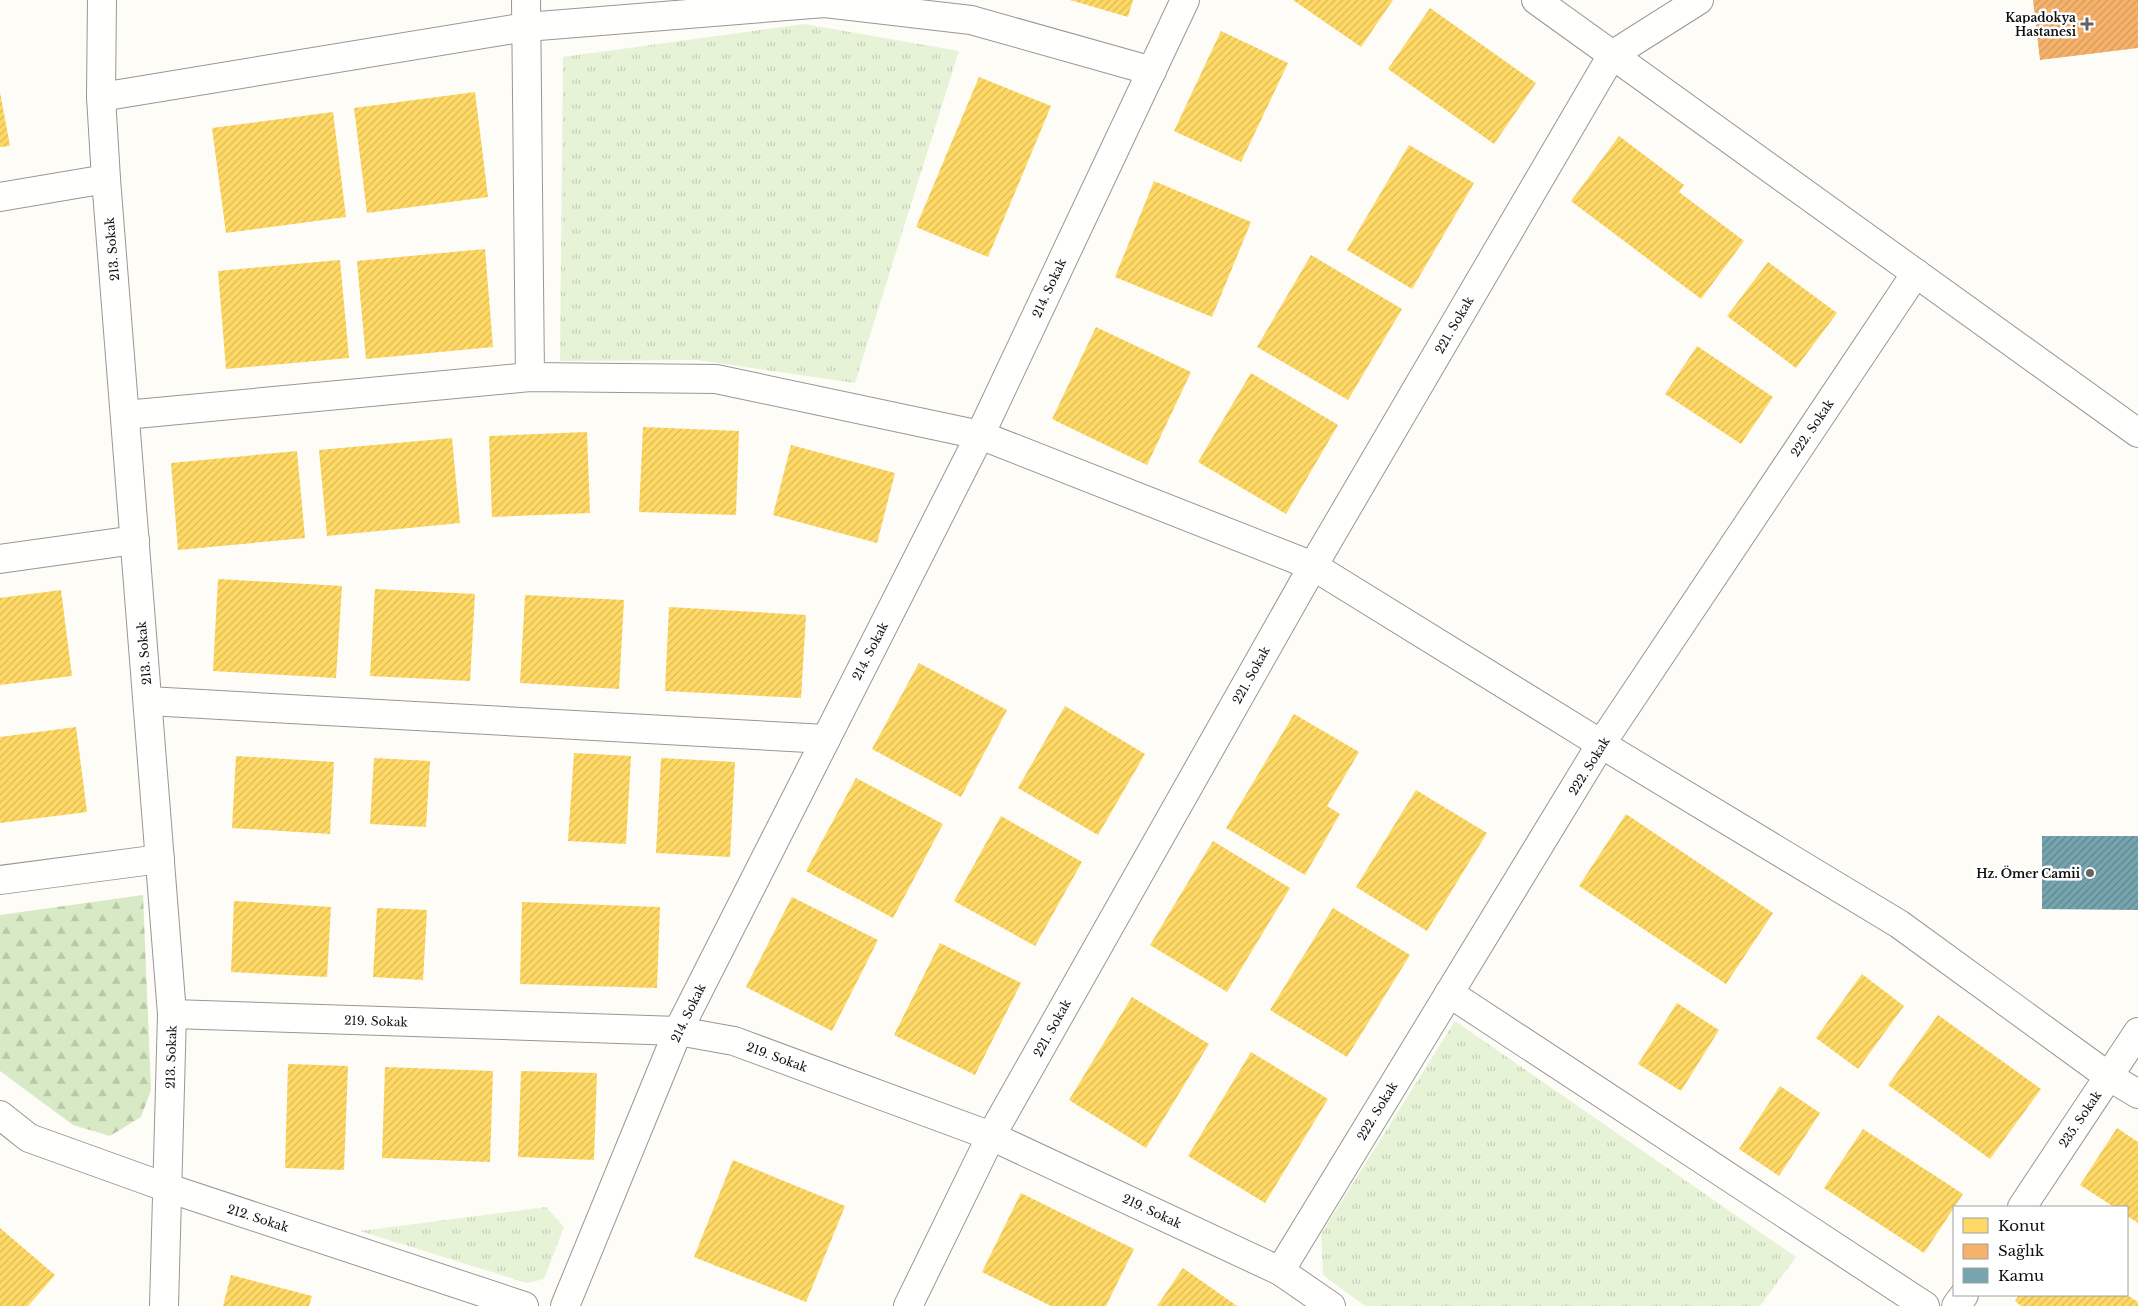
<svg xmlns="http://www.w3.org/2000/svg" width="2138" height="1306" font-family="'Libre Baskerville',serif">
<defs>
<pattern id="grass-tufts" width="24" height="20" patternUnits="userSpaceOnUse" patternTransform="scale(1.25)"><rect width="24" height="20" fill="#e7f3d7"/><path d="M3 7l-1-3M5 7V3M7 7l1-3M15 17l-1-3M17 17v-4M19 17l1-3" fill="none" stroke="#c5cfb8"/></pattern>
<pattern id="forest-firs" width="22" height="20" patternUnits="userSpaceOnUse" patternTransform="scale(1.25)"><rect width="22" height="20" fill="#d8eac5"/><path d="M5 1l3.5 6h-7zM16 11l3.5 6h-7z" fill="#b8c8a8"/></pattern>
<pattern id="homes-hatch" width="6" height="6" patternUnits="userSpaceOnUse" patternTransform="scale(1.25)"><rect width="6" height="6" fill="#ffd966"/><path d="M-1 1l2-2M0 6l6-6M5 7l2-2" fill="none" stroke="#dab957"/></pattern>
<pattern id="health-hatch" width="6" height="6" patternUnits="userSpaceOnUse" patternTransform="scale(1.25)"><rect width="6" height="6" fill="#f6b26b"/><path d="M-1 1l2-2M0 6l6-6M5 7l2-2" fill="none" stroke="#d2985c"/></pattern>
<pattern id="public-hatch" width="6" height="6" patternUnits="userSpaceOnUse" patternTransform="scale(1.25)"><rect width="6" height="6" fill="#76a5af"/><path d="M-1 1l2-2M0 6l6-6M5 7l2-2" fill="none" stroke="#5f858d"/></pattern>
</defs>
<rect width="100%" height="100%" fill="#fdfcf7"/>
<!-- grass -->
<g fill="url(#grass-tufts)">
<polygon points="804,24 959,51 855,383 697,360 560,361 563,57"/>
<polygon points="1455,1021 1796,1257 1760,1306 1365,1306 1323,1275 1321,1234"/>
<polygon points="546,1207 564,1227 544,1279 527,1283 360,1231"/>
</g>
<!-- forest -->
<polygon fill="url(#forest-firs)" points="143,895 151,1090 141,1117 110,1136 73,1125 0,1071 0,915"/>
<!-- homes -->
<g fill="url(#homes-hatch)">
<polygon points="1070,0 1133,0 1128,17"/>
<polygon points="1293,0 1393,0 1361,47"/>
<polygon points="1430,8 1536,83 1494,144 1388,69"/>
<polygon points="1221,31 1288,63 1241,162 1174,131"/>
<polygon points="979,77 1051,106 988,257 916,227"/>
<polygon points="0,92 10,146 0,147"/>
<polygon points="475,92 488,197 367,213 354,108"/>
<polygon points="333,112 346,217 226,233 212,128"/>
<polygon points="1619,136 1684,185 1679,192 1744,241 1701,299 1571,201"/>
<polygon points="1409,145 1474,183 1412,289 1347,250"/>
<polygon points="1154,181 1251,222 1212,317 1115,277"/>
<polygon points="485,249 493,347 366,359 357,261"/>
<polygon points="1311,255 1402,309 1348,400 1257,347"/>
<polygon points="340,260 349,358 226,369 218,271"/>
<polygon points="1768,262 1837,313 1796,368 1727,316"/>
<polygon points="1096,327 1191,372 1147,465 1052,419"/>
<polygon points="1697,346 1773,397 1741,444 1665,394"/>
<polygon points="1251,373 1338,425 1286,514 1198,462"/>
<polygon points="643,427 739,431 736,515 639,512"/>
<polygon points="587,432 590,513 492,517 489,436"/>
<polygon points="452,438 460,523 327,536 319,450"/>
<polygon points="791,445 895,473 877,543 773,515"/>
<polygon points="297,451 305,538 178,550 171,463"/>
<polygon points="218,579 342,586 336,678 213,671"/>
<polygon points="375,589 475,594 470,681 370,676"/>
<polygon points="61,590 72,676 0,685 0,598"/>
<polygon points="525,595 624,600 619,689 520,683"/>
<polygon points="669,607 806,615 801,698 665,691"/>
<polygon points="919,663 1007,710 961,797 872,749"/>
<polygon points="1065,706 1145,754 1098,835 1018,788"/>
<polygon points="1294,714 1359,752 1327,806 1340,814 1305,875 1226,828"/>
<polygon points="76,727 87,812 0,823 0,737"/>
<polygon points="574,753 631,756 626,844 568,841"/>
<polygon points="236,756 334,762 330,834 232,828"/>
<polygon points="374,758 430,761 426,827 370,824"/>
<polygon points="661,758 735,762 730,857 656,853"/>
<polygon points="856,778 943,824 893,918 806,871"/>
<polygon points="1416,790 1487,833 1427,931 1356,887"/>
<polygon points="1626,814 1773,913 1726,984 1579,886"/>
<polygon points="1001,816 1082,862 1035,946 954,901"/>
<polygon points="1213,841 1290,888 1227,992 1150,945"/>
<polygon points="792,897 878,940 832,1031 746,987"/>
<polygon points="234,901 331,907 327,977 231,972"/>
<polygon points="522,902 660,907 657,988 520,984"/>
<polygon points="377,908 427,910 423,980 373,977"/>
<polygon points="1333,908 1410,955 1347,1057 1270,1010"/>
<polygon points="940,943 1021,983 975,1075 894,1035"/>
<polygon points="1862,974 1904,1006 1858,1069 1816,1038"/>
<polygon points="1132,997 1209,1044 1146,1148 1069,1100"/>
<polygon points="1677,1003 1719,1030 1681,1091 1638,1064"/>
<polygon points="1938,1015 2041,1089 1990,1159 1888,1085"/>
<polygon points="1251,1052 1328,1099 1265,1203 1188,1156"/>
<polygon points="288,1064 348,1066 344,1170 285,1168"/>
<polygon points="385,1067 493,1071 490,1162 382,1158"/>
<polygon points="521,1071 597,1073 594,1160 518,1157"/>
<polygon points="1780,1086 1820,1113 1779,1176 1739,1149"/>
<polygon points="2117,1128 2138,1142 2138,1223 2127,1216 2127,1207 2114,1207 2080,1185"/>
<polygon points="1863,1129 1963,1194 1924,1253 1824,1188"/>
<polygon points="733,1160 845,1206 806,1302 694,1257"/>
<polygon points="1021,1193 1134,1249 1106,1306 1051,1306 982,1272"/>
<polygon points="0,1228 55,1275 28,1306 0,1306"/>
<polygon points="1183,1268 1237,1306 1157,1306"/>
<polygon points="231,1275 312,1296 309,1306 223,1306"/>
<polygon points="2019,1295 2127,1295 2138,1302 2138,1306 2021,1306 2015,1301"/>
</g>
<!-- health -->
<polygon fill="url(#health-hatch)" points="2033,0 2138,0 2138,48 2040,60"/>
<!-- public -->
<polygon fill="url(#public-hatch)" points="2042,836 2138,836 2138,910 2042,909"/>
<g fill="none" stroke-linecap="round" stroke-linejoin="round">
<defs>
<g id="street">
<polyline points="102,0 101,97 106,179 172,1014 164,1306"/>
<polyline points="526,0 530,377"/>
<polyline points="1536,0 2138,433"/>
<polyline points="101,97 526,27 825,3 971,20 1152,71"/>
<polyline points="0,197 106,179"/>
<polyline points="125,415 530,377 716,379 980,435 1313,566 1601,744 1899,924 2108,1076 2138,1094"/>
<polyline points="0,559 135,540"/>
<polyline points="148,701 826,739"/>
<polyline points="0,880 160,859"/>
<polyline points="1449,993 1925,1306"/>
<polyline points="172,1014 678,1031 734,1041 991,1136 1280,1271 1331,1306"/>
<polyline points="0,1115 29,1138 168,1188 524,1306"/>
<polyline points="2022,1207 2138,1032"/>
<polyline points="1280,1271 1601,744 1916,273"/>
<polyline points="565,1306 678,1031 980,435 1185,0"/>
<polyline points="908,1306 991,1136 1313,566 1612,55 1699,0"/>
<polyline points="1956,1306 1964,1295"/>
</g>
</defs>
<!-- street casing -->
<use href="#street" stroke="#979795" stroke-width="30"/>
<!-- street -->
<use href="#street" stroke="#fffffe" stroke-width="28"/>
</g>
<!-- markers -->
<g fill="#646362" stroke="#fff" stroke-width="2">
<path d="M2084.5 16.5h5v5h5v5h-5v5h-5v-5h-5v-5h5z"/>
<circle cx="2090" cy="873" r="5"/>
</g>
<g text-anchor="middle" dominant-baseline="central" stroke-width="5" stroke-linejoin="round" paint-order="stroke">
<!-- poi labels -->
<g font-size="12" font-weight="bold" fill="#111" stroke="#fff" text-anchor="end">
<text x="2076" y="17">Kapadokya<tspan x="2076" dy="14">Hastanesi</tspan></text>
<text x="2080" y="873">Hz. Ömer Camii</text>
</g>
<!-- street labels -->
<g font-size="12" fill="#111" stroke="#fff">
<text transform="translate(112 249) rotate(-95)">213. Sokak</text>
<text transform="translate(1049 288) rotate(-65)">214. Sokak</text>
<text transform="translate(1454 325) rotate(-60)">221. Sokak</text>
<text transform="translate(1812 428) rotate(-56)">222. Sokak</text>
<text transform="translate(870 651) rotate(-63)">214. Sokak</text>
<text transform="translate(144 653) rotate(-95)">213. Sokak</text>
<text transform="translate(1251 675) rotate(-61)">221. Sokak</text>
<text transform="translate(1589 766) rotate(-58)">222. Sokak</text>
<text transform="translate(688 1013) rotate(-64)">214. Sokak</text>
<text transform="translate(376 1021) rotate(2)">219. Sokak</text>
<text transform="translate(1052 1028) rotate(-61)">221. Sokak</text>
<text transform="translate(171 1057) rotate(-88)">213. Sokak</text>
<text transform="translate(777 1057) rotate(20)">219. Sokak</text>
<text transform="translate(1377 1111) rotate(-59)">222. Sokak</text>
<text transform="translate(2080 1119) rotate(-56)">235. Sokak</text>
<text transform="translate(1152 1211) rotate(25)">219. Sokak</text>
<text transform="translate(258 1218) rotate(18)">212. Sokak</text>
</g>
</g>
<!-- legend -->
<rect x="1953" y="1206" width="175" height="90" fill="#ffffff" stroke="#a0a0a0"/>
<rect x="1963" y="1218" width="25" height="15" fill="#ffd966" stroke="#a0a0a0"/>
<text x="1998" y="1231" font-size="15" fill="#111111">Konut</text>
<rect x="1963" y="1244" width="25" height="15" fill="#f6b26b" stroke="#a0a0a0"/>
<text x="1998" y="1256" font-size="15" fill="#111111">Sağlık</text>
<rect x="1963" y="1268" width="25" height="15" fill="#76a5af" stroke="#a0a0a0"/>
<text x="1998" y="1281" font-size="15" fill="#111111">Kamu</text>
</svg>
